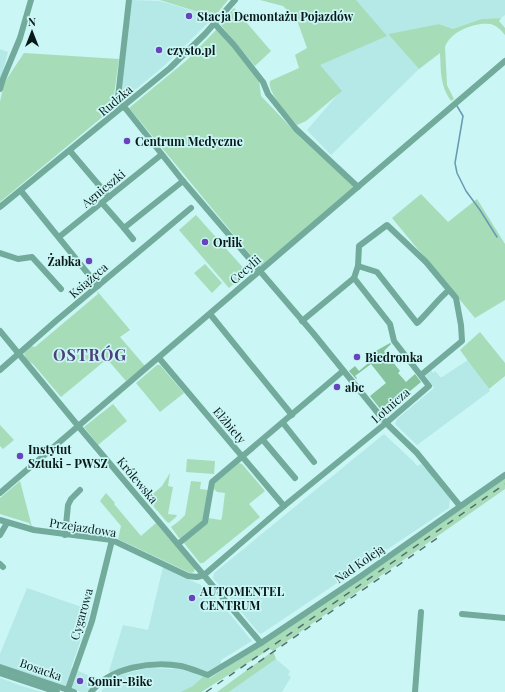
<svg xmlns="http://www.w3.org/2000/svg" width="505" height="692" font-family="'Playfair Display',serif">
<rect width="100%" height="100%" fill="#caf6f5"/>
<!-- built -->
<g fill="#b4e9e8">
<polygon points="131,0 160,1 214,17 164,66 119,103"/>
<polygon points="353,0 505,0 505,15 501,18 481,19 453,29 439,24 388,34 419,69 331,155 307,130 340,92 316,65"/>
<polygon points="0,49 8,52 0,83"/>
<polygon points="468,360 490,391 417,445 395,424 397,419 434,388 426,376 426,374 431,370 433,373 435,371 440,377 442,377"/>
<polygon points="384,434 413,461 417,466 421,464 428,471 450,499 449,508 261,634 259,633 213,578 214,573"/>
<polygon points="163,567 209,589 252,641 221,660 221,665 207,673 184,665 159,661 140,663 112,673 109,671 123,625 148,630"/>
<polygon points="27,588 90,610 88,619 71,668 88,675 86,682 95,685 87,692 81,692 0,666 0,654"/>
<polygon points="276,659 290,671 288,675 291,677 282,692 229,692"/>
<polygon points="148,668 181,669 204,676 216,682 202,692 101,692 109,680 119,675"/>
<polygon points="0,678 22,686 42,692 0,692"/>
</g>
<!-- green -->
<g fill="#a7dcb9">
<polygon points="160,0 228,0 214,17"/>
<path d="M260,0h96l31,36 -67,29 22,26 -36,30 -9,4c-8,-10 -30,-32 -27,-44l29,-13 -4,-13 12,-7 -10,-28 -14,-14z"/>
<polygon points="234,8 271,51 255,66 220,24"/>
<path d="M501,18l-2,3 6,7v7c-4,-5 -9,-10 -15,-11 -16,-2 -40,8 -45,23l2,38 7,14 -3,2c-11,-15 -10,-30 -11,-48l-21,16 -31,-35 51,-10 14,5 28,-10z"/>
<polygon points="217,29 238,53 259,80 261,96 301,138 354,187 261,266 258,264 129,108 187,60"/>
<polygon points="24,53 119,59 112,109 0,202 0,102 4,83"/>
<polygon points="421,194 448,222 477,199 505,244 505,300 475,318 392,218"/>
<polygon points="196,215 247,272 229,288 179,230"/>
<polygon points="205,264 222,283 212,293 194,273"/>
<path d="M97,291l33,39 -10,7 25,29 -19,15 -19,-22 -46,38 -28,-33c-5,-2 -8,-7 -9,-11l7,-7 4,1 63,-53z"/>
<polygon points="480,332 505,363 505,376 489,389 460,350"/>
<polygon points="157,365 160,365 184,393 160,412 136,383"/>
<polygon points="113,404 127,421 98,445 84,427"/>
<polygon points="0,425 14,440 3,449 0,446"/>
<polygon points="187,459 215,461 214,474 186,472"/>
<polygon points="239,463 242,464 265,491 249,504 260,517 203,563 200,563 184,543 208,518 221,520 222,517 225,493 217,492 213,488 214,484"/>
<polygon points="170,473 168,486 173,487 168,514 177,515 176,517 169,523 167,522 147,499 162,486"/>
<polygon points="505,477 505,489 273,651 276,659 229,692 217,692 273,651 270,649 201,692 181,692 193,686 204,676 210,678 227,667"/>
<polygon points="20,481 32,527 29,523 0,514 0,498"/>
<polygon points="191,481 201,482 200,489 208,490 203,520 181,538 179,538 171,527 179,521 185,515"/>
<polygon points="106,493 115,503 114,504 141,536 156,523 195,568 194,572 190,573 118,539 121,526 100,501"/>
</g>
<!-- forest -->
<polygon fill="#86c29b" points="390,343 391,344 384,351 400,371 398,373 406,382 415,374 421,382 386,411 382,411 370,396 386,383 371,364 355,376 357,378 356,379 349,371 355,366 359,371 371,361 367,356"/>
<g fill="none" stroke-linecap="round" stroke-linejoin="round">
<!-- stream -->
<polyline stroke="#679ab3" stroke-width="1.5" points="457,106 463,116 455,163 457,173 466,191 480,210 497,237"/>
<!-- minor -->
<g stroke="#72ab9b" stroke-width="6">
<polyline points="129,0 118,97 119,104 126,109 183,181 313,333 386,423 417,453 460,506"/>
<polyline points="214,23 234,45 263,82 268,94 296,129 358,187"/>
<polyline points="0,89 3,79 20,38 31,0"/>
<polyline points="70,151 109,197"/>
<polyline points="21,191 98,286"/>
<polyline points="102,203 124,228 183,181"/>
<polyline points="0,207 170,68 205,34 235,0"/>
<polyline points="124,228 133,239"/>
<polyline points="59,237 161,155"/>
<polyline points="0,253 18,259 32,257 61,289"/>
<path d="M358,266l19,6 40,51c11,-10 20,-23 32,-33"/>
<polyline points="210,314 292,415"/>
<polyline points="302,321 354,278 358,266 359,246 387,225 426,262 456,298 461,325 462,341 421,375"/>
<polyline points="0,331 79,427 261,643"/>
<polyline points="159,358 284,506"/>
<polyline points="0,370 57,320 191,208"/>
<polyline points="283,423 314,462"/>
<polyline points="263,440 295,478"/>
<polyline points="0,493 505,61"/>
<polyline points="0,520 34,530 112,540 188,576 197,577 204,575 284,506 386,423 429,386 394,341 390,324 354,278"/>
<polyline points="0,535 7,523"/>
<polyline points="65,535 68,505 71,499 80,490"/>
<polyline points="178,544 205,522 212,482 343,371"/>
<polyline points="0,564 3,567"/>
<polyline points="462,614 505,618"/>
<polyline points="0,667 74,692"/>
<polyline points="0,673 57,692"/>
<polyline points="67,692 92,621 112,540"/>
<path d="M91,692c20,-25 60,-31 90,-26 9,2 18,6 27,9l53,-32 100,-67 144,-101"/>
<polyline points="415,692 421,612"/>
</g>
<!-- rail -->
<g stroke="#557070" stroke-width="1.5" stroke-dasharray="7 7" stroke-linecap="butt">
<polyline points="247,670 439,537"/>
<polyline points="206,692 505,484"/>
</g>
</g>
<!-- markers -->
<g fill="#6744bd" stroke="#caf6f5" stroke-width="1.5">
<circle cx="189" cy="16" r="4"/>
<circle cx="159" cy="50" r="4"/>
<circle cx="127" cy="141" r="4"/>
<circle cx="205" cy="242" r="4"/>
<circle cx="89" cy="261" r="4"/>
<circle cx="357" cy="357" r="4"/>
<circle cx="337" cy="387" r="4"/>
<circle cx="20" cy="456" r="4"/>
<circle cx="192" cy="598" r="4"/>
<circle cx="80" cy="681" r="4"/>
</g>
<g text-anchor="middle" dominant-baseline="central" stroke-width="3.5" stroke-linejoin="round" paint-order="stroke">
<!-- poi labels -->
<g font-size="12" font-weight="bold" fill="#091919" stroke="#caf6f5" text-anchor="start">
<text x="197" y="16">Stacja Demontażu Pojazdów</text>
<text x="167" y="50">czysto.pl</text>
<text x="135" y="141">Centrum Medyczne</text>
<text x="213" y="242">Orlik</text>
<text x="81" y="261" text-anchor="end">Żabka</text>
<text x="365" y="357">Biedronka</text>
<text x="345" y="387">abc</text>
<text x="28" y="449">Instytut<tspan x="28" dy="14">Sztuki - PWSZ</tspan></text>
<text x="200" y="591">AUTOMENTEL<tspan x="200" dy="14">CENTRUM</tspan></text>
<text x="88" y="681">Somir-Bike</text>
</g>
<!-- street labels -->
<g font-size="12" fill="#091919" stroke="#caf6f5">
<text transform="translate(115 100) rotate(-40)">Rudzka</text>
<text transform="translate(103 188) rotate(-39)">Agnieszki</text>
<text transform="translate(245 269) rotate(-41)">Cecylii</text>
<text transform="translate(88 280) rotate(-41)">Książęca</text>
<text transform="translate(390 405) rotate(-41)">Lotnicza</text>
<text transform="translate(230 425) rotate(50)">Elżbiety</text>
<text transform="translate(138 480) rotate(50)">Królewska</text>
<text transform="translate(83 527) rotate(9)">Przejazdowa</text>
<text transform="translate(359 563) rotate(-35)">Nad Koleją</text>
<text transform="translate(81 614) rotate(-74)">Cygarowa</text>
<text transform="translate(41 669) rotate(19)">Bosacka</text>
</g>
<!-- district labels -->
<g font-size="16" font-weight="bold" letter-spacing="1" fill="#4d3f7d" stroke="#caf6f5">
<text x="90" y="354">OSTRÓG</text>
</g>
</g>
<!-- north arrow -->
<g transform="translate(32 32)" stroke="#caf6f5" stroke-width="3" paint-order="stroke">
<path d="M0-3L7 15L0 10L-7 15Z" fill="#091919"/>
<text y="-6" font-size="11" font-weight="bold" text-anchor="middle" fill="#091919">N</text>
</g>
</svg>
